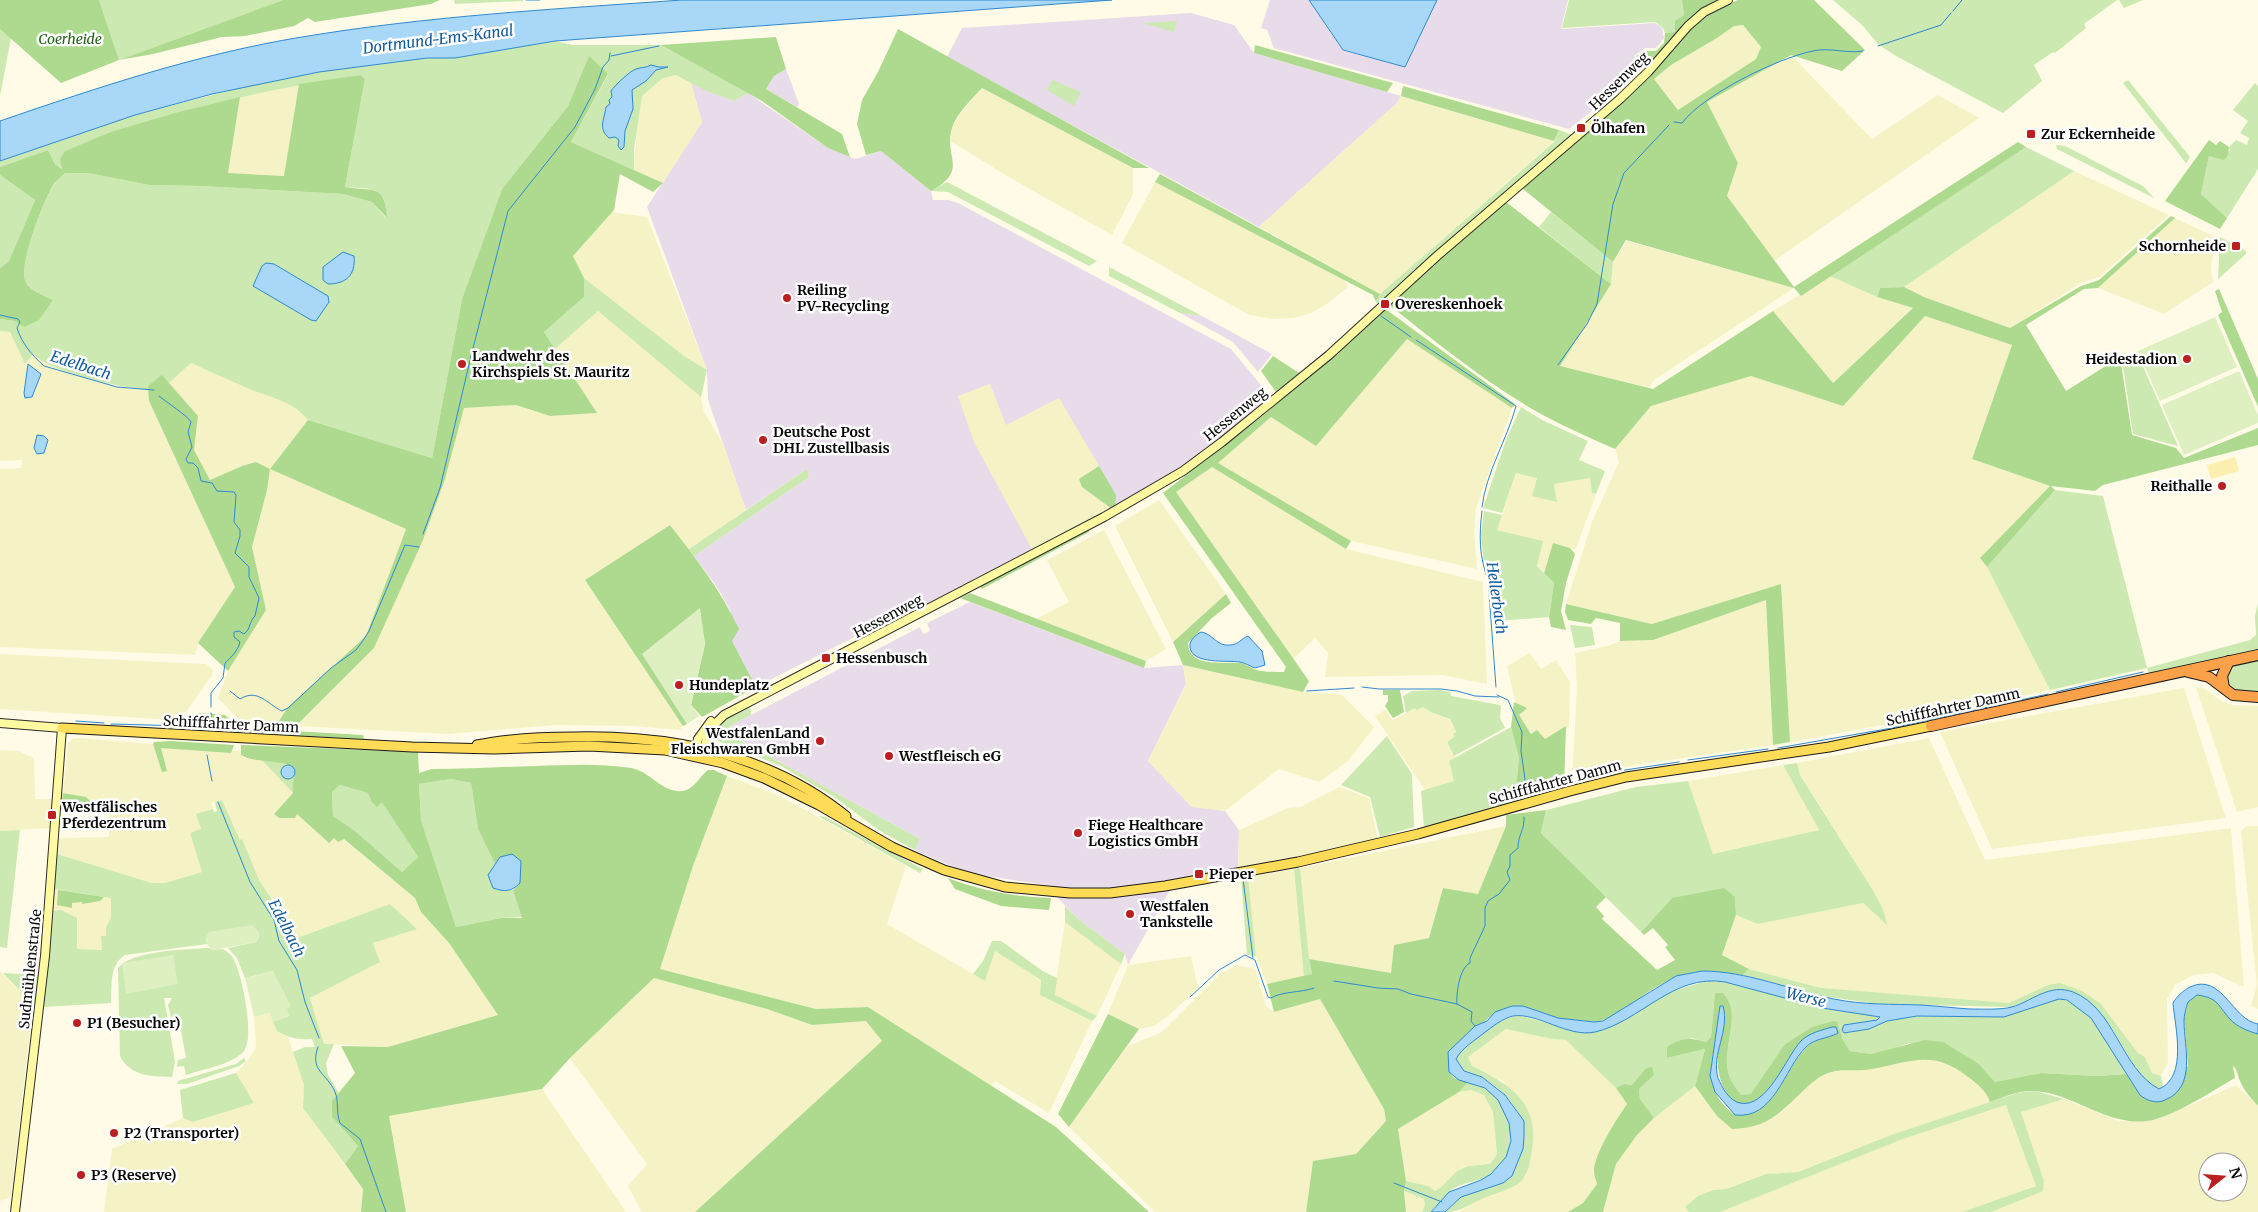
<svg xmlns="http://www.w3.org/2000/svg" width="2258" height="1212" font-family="Merriweather,serif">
<rect width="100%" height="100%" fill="#fffbe6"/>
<!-- industrial -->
<g fill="#e9dcea">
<polygon points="1270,0 1309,0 1343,51 1405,67 1437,0 1568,0 1561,29 1655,23 1662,28 1664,38 1656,48 1645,48 1634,56 1643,68 1624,83 1625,85 1569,129 1274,48 1267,30 1261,28"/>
<polygon points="1191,13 1234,25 1254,53 1401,96 1397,103 1259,227 947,57 962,28"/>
<polygon points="786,69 799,104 797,107 766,89 774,76"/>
<polygon points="691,83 734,101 748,93 828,148 855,159 881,151 931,191 933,200 948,200 958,203 1231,349 1260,384 1266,394 1266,400 1196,458 1129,501 892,623 882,623 756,687 732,641 731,612 719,590 694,556 809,477 807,469 746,510 708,400 707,370 647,207 702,122"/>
<polygon points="1180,313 1202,316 1272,354 1258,372 1233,342"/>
<polygon points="970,602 1144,668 1183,665 1186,684 1148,761 1191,806 1225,811 1239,830 1238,869 1175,881 1128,965 1125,954 1078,919 1054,894 1054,886 979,875 946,864 915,850 920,839 725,732 732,725 920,627 923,634 930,631 927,623"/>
</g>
<!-- farmland -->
<g fill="#f5f3c6" fill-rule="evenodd">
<polygon points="1734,25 1743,25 1761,47 1756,59 1679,110 1654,79 1671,65 1717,38"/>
<polygon points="1791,55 1872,139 1938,95 1979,118 1774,261 1727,196 1738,163 1707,102"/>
<polygon points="676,75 691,83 702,122 663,183 634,170 637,123 642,96 663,78"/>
<polygon points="299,84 285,176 228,173 240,97"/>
<polygon points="982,88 1133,168 1133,194 1112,235 1019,183 950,141 952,128 960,114"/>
<polygon points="1401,96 1554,141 1380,294 1259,227 1397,103"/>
<polygon points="2074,171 2169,215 2099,277 2081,283 2010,328 1924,297 1904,287"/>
<polygon points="1155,182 1344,280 1348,287 1327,304 1311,313 1294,318 1273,319 1249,315 1122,243"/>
<polygon points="612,212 647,217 707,370 684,356 584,278 573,256"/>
<polygon points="2175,218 2215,237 2211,269 2213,282 2164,314 2098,288"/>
<polygon points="1627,241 1794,288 1654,380 1649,388 1559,366 1611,284 1613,262"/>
<polygon points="1830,276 1877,297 1913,308 1833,383 1773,311"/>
<polygon points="598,311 701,397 704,412 722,442 746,510 689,549 670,525 585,580 683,726 680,730 633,726 556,725 448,734 297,726 374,648 445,479 464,408 516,405 550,416 596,413 555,349"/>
<polygon points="1925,316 2012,345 1972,459 2050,486 1980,558 1987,567 2050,690 1899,722 1790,742 1781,584 1652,624 1566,604 1592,522 1619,462 1615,449 1651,406 1751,376 1843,405"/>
<polygon points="0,331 10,332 25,363 33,354 50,364 92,380 132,389 149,390 149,401 235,587 198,643 195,655 0,647 0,469 21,468 22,460 0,461"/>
<polygon points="1407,338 1512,408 1476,508 1474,533 1477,569 1351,541 1217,463 1271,417 1316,446"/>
<polygon points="191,363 253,390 278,398 301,411 308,420 270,469 406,529 366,636 287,708 276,726 248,725 240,721 218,698 228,671 266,610 252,547 255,531 242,466 210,480 194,450 198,416 169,383"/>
<polygon points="990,384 1006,425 1059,398 1099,466 1079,479 1112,509 1032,549 974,442 958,396"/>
<polygon points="1212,467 1346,549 1483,582 1487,684 1442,675 1325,677 1328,653 1315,638 1293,659 1176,492"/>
<polygon points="1516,473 1537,478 1532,496 1557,501 1554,484 1590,478 1592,493 1596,494 1576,549 1553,544 1544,572 1537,565 1542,541 1497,530"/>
<polygon points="1159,500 1226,594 1173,642 1115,526"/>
<polygon points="1104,530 1166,649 1146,661 1036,619 1069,602 1047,560"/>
<polygon points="1766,600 1773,745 1635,765 1572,779 1577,687 1575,653 1608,646 1620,641 1653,640"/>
<polygon points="1530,653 1541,669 1556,660 1570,682 1569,727 1547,742 1521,726 1507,666"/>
<polygon points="0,654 206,664 213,670 212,675 186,712 173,720 0,709"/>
<polygon points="1183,665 1303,692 1342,695 1374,727 1348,761 1319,782 1279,769 1225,811 1192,807 1148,761 1186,685"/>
<polygon points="2196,687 2205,689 2221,701 2233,705 2258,706 2258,807 2237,812"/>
<polygon points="2184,688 2226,818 1992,849 1940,732"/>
<polygon points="1423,707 1432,714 1449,719 1456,732 1452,734 1454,737 1446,742 1455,758 1449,761 1455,781 1425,790 1375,716 1385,710 1393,720 1416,708 1418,710"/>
<polygon points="78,738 241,751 241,755 244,758 261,759 293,793 274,814 279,818 294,818 297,813 334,838 343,839 415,898 421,912 449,943 498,1015 388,1047 324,1044 310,998 380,962 373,943 416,929 390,904 289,941 283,923 271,898 259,880 222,800 211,803 213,809 197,814 201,830 190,833 202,872 165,883 152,883 57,854 58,838 109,837 109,814 116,814 115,809 99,810 86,797 63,793 68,743 72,739"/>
<polygon points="1929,738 1985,860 2231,828 2244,987 2213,973 2194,975 2176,984 2167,999 2168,1062 2161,1076 2152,1073 2145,1057 2138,1053 2101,1004 2048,985 2009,1003 1882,994 1821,988 1749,969 1722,955 1736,915 1758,924 1863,903 1886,924 1883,909 1874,892 1800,774 1797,763"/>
<polygon points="0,750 18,751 34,758 35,799 52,799 50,828 0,831"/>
<polygon points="1783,765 1819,830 1713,854 1688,781"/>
<polygon points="727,776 780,796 906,866 887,924 985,981 995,951 1041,980 1040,995 1092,1021 1049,1113 995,1081 991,1086 868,1007 816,1009 659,969 693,866"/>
<polygon points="1340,787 1369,798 1378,840 1238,869 1239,830 1288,808 1300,807"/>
<polygon points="1506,826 1478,894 1443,888 1429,938 1394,945 1391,973 1309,959 1300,868"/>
<polygon points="2247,826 2258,826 2258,1009 2251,1006 2257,985 2241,831"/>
<polygon points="1294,869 1304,977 1267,984 1256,956 1248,877"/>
<polygon points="54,889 111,898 111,918 106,927 106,936 102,950 49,948"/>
<polygon points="1065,922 1121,964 1097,1016 1054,995"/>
<polygon points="1191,956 1198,988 1168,1016 1154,1026 1139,1029 1108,1014 1128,965"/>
<polygon points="1238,965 1255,969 1266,1006 1274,1012 1320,999 1384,1109 1386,1121 1356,1154 1313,1161 1306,1212 1155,1212 1069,1127 1128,1046 1162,1032 1220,974"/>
<polygon points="0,971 33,1004 11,1197 0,1201"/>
<polygon points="654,978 767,1009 812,1025 866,1021 882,1041 695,1212 642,1212 628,1186 647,1164 570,1058"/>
<polygon points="270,1013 277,1031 288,1037 304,1085 303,1108 363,1189 361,1212 104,1212 112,1149 183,1118 194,1122 254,1103 236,1073 248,1060 256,1047 254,1017"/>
<polygon points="1506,1029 1552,1039 1566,1040 1616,1088 1627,1104 1619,1115 1593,1171 1597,1184 1583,1203 1568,1212 1458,1212 1480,1199 1518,1184 1527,1175 1533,1134 1504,1082 1472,1066 1468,1057"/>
<polygon points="1930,1059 1945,1062 1958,1069 1987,1093 1990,1102 1891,1135 1798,1172 1766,1174 1726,1189 1713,1190 1698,1196 1685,1207 1689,1212 1603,1212 1616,1164 1637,1135 1654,1118 1695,1086 1717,1116 1781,1113 1813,1081 1828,1073 1847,1070 1864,1070 1912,1060"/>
<path d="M2236,1085l22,21v106h-267l52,-22 1,-9 -24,-69 44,-13 55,22h27l15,-3zM2208,1162h30v30h-30z"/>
<polygon points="542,1089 626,1212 406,1212 389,1116"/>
<polygon points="1471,1090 1484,1095 1493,1112 1497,1154 1491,1163 1463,1167 1451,1177 1442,1188 1435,1191 1428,1186 1406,1181 1398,1129 1459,1092"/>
<polygon points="2007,1105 2036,1186 1962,1212 1720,1212 1903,1139"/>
<polygon points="1404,1191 1424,1199 1425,1205 1422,1212 1406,1212"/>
</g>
<!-- green -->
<g fill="#cbe9b0">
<polygon points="99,0 283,0 119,60"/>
<polygon points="454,0 523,0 523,1 455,4"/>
<polygon points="1569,0 1682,0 1684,15 1675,32 1665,33 1663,28 1655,22 1562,28"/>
<polygon points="1833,0 2117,0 2084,24 2086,28 2055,53 2053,52 2034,65 2042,81 2003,113 1896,56 1879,45 1862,25"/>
<polygon points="2119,0 2143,0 2124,8"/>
<polygon points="1177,21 1174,32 1143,23"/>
<polygon points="0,29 11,38 0,96"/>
<path d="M555,41l18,4h88l87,48 -14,8 -30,-11 -28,-15 -13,3 -21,18 -8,53v21l-63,-28 37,-67 -19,-18 -21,49 -66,83 -40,110 -30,159 -124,-38c-14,-18 -36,-22 -56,-30 -21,-9 -41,-18 -61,-27l-22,20 -7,-7 -13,14c-27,-2 -97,-17 -116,-36l-8,10 -15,-32 -10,-1v-12l14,2 10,6 29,-27c-9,-5 -24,-10 -28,-20 -6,-16 19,-81 29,-95 3,-5 7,-8 11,-12h23l61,12 52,1 142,8 29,8 14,16c1,-34 -13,-28 -41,-31l20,-108 -4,-4c-101,15 -201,38 -296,76l-2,18 -8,-5 -7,-14 -48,17v-6l135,-46 132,-34 52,-9 108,-14h28z"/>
<polygon points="1052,80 1081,92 1074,106 1047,90"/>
<polygon points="2128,80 2190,157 2186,163 2123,83"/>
<polygon points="2255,83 2258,86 2258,169 2227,218 2201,194 2209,156 2230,151 2229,147 2236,140 2247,145 2249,138 2240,133 2248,121 2233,110"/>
<polygon points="1559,130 1572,135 1380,305 1376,302 1380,294 1554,142"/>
<polygon points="2056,145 2065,146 2143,186 2154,198 2057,149"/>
<polygon points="2026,147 2074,171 1904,287 1880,288 1877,297 1830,276"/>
<polygon points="0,175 35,200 9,261 0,268"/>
<polygon points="947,182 1097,261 1089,266 948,192 931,191"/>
<polygon points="1551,212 1613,262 1611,284 1539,227"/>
<polygon points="2220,237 2246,251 2246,254 2218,279"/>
<polygon points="1109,267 1202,316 1180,313 1109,276"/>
<polygon points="584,278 684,356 707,370 701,397 598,311 555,349 544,332 584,297"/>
<polygon points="2137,353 2178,446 2133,434 2122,359"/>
<polygon points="1521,407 1542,420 1588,441 1579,460 1605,471 1596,494 1592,493 1590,478 1554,484 1557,502 1532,496 1537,478 1516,473 1502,513 1483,508 1506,440"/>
<polygon points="807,469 809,477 694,556 689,549"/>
<polygon points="2055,490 2103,496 2147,668 2250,640 2256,635 2255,616 2258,603 2258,651 2149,674 2147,668 2050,690 1987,567"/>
<polygon points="1484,511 1502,515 1497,530 1543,541 1537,566 1554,583 1549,617 1496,621 1492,581 1484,567 1481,535"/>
<polygon points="1570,625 1592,627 1595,645 1575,648"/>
<polygon points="2258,660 2258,693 2234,691 2227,685 2226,672 2232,667"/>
<polygon points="1440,690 1450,692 1451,696 1500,705 1501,707 1500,718 1505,728 1454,756 1447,742 1454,737 1453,734 1456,732 1450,719 1432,713 1423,707 1417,710 1415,708 1406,713 1403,696 1412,691"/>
<polygon points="750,707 751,715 732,725 725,732 920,839 915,850 880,831 833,796 781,766 716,740 715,730 727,718"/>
<polygon points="1511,727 1519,758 1516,788 1495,808 1424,827 1421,791 1454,781 1449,761"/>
<polygon points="1387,736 1412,774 1414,827 1380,837 1370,797 1341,785"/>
<polygon points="261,759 287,764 281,775 290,779 293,777 293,793"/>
<polygon points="1797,763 1800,775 1874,892 1883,909 1887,925 1863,903 1758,924 1736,915 1735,897 1672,898 1641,932 1541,833 1546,810 1636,787 1688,781 1713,854 1819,830 1783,765"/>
<polygon points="451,779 471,783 478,829 495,864 488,875 503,891 513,890 522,917 501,918 456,927 421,820 419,784"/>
<polygon points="340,785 368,793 371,801 382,801 418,857 402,872 354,830 333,816 332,792"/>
<path d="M222,800l18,40 2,-1 17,41 12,18 12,25 6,18 101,-37 27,25 -44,14 7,19 -70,36 14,46h10l-8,19 2,12 11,18 -7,8v16l26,29 -13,18 -42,-56 1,-23 -11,-33 12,-5h10l-3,-8c-14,1 -23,-1 -35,-8l-4,-9 16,-6 -16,-45 -28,7 -8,-20 -9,-10 28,-6 3,-4 -1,-7 -49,1 -3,7 1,5 -82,11c-16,10 -13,30 -14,48l-68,4 9,-96 9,-1 16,8v31l25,1 -1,-14h5v-9l5,-9v-20l-57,-9 3,-35 95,29h13l37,-11 -12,-39 11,-4 -5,-15 17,-5 1,3 3,-1 -2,-9z"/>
<polygon points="818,816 825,817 923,869 920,873"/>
<polygon points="20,830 7,948 0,947 0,831"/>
<polygon points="1300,868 1309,959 1312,974 1304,977 1294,869"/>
<polygon points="1248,877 1256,956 1247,955 1241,879"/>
<polygon points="1065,906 1078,919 1125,954 1121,964 1065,922"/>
<polygon points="992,941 1001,941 1044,972 1057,978 1055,995 1097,1016 1092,1021 1040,995 1041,980 995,951 985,981 973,974 983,961"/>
<path d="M209,948l4,2 10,-1c4,3 9,6 11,11 8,15 21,77 10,91 -12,14 -41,18 -58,24l-2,-9 -7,1 1,-7 8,-2 -7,-38 -7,2 -4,-17 4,-7h-8l11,64 -3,15c-21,-1 -41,0 -52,-21l-2,-88c12,-17 70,-19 91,-20z"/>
<polygon points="1749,969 1821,988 2009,1003 2048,985 2060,983 2082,991 2101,1004 2138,1053 2145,1057 2152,1073 2161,1076 2163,1088 2159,1089 2147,1083 2132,1063 2113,1030 2093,1006 2049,991 2011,1007 1878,1004 1822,996 1743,975"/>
<polygon points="3,973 38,975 35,1002 33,1004"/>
<path d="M1709,981l16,1 97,26 58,9 -3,3 -33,5 3,8 22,-4 18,-8 30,-5 87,1 55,-18c34,5 51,50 67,75l-29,2 -56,-3 -46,9 -16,-18 -70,-21 -18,7 -20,4 -21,-3 -8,-13 -30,-11 -27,17 -34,51h-10c-4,-6 -10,-13 -12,-20 -9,-27 15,-60 -6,-82h-8l-4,44 -5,5 -14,-4 -25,9v11l38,-9 -10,37 -41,32 -14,-19 -1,-10 15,-14 -9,-6 -13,16 -8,-1 -8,4 -50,-48 -14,-1 -46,-10 -38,28 4,9c40,19 70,39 59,89 -2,11 -3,21 -12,28 -9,7 -24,10 -35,15 -15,6 -22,14 -39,14l16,-15 47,-17c7,-6 8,-16 12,-24 14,-31 -9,-61 -35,-77 -7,-4 -16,-4 -22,-9 -4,-3 -7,-8 -7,-13 13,-13 44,-42 63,-41 15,2 30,9 45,12 10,3 23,7 34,3 22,-6 40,-22 60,-33 16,-8 33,-13 51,-17z"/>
<polygon points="244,1058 246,1061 239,1066 187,1084 177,1084 178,1081 236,1064"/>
<polygon points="236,1073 254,1103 193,1122 183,1118 180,1090"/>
<path d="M1468,1082c37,6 57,57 31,85 -16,18 -36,12 -50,25 -3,3 -4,8 -7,10 -5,3 -7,4 -11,10h-9l3,-7 -1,-6 -20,-8 2,-10 22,5 7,5c11,-5 16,-18 28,-23 9,-4 19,-2 28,-5l6,-9 -4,-42 -9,-17 -13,-5 -12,2z"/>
<polygon points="2035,1091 2064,1099 2021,1112 2044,1181 2043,1191 1991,1212 1962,1212 2036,1186 2006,1105 1903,1139 1720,1212 1689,1212 1685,1207 1698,1196 1713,1190 1726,1189 1766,1174 1798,1172 1891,1135 2017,1093"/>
</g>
<!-- forest -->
<g fill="#aeda8f" fill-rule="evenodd">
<polygon points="0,0 99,0 119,60 283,0 440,0 431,4 315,22 308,18 294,26 245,36 222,37 153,54 119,60 61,83 0,29"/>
<polygon points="1682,0 1719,0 1646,69 1636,56 1644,51 1656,51 1664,43 1665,33 1675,32 1675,21 1684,15"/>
<path d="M1738,0h76l51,50 -23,21 -51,-16 -84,47 31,61 -11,33 67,91 224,-145 8,5 -225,149 -7,-8 -168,-48 -13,22 -91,-74 79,-69 98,-98 16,-11zM1743,25l18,22 -5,12 -78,51 -24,-31 17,-14 46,-27 17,-12z"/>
<path d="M898,29l251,139h-16l-151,-80c-11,12 -25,25 -30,40 -9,30 18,41 -21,63l-50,-40 -15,4 -9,-31 5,-24 16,-28z"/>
<polygon points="776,37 786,69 774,76 766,89 842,134 850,157 828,148 762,101 661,45"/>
<polygon points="1255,45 1393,83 1387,92 1254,53"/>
<polygon points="589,56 608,74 571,142 663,183 653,192 620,174 614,210 573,256 584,278 584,297 544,332 597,413 550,416 516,405 464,408 445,479 423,540 374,648 295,727 276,726 287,708 366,636 406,529 270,469 267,490 252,547 266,610 228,671 198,643 235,587 149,401 148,386 162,375 198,416 194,450 210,480 242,466 256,462 270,469 308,420 432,458 462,299 502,189 568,106"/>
<path d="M361,75l4,4 -20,108c28,5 40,-5 42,31l-15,-16 -29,-8 -142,-8 -52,-1 -61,-12h-23c-4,4 -8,7 -11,11 -10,15 -35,80 -29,96 3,10 19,15 28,20l-14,20 -15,7 -10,-6 -14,-2v-51l9,-7 26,-61 -35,-25v-8l48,-17 7,14 7,5 -2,-10 5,-8 46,-19 64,-19 65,-16 -12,76 56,3 15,-92z"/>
<polygon points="1403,86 1559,130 1554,141 1401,96"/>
<polygon points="2209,140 2216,145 2220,141 2229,147 2228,155 2224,160 2209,156 2201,194 2227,218 2220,229 2165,201"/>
<polygon points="1160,174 1380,294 1376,302 1373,295 1155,182"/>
<path d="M1506,202l105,82 -51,82 93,23 120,-78 60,72 80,-75 -36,-11 3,-9 24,-1 20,10 86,31 71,-42 18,-6 72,-64 4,2 -77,70 -14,1 -58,36 40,66 54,-34 12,78 44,13 8,10 74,-30v17l-155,40 -8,6 -44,-5 4,4 -68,77 -7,-9 70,-72 -78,-27 40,-114 -87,-29 -82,90 -92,-30 -100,30 -36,43c-25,-11 -50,-22 -74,-35 -54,-30 -104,-71 -153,-110z"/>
<polygon points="2219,289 2258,379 2258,407 2218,315 2222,312 2215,291"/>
<path d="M1384,308l131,96 -3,4 -105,-69 -91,107 -45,-29 -53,46 133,78 -5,8 -134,-82 -36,25 133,189 -6,11 -120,-27 -10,-23 53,-48 5,9 -19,15 -24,25c1,26 36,18 53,20 5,1 10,5 15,7 8,2 19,2 28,2l2,-5 -123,-174 102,-79z"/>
<polygon points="1273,356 1299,373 1276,392 1261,371"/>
<polygon points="1099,466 1116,495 1115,508 1112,509 1082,487 1079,479"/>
<path d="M670,525c26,33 51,66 69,104l-7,12 24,46 -54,30 -11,-12 14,-61 -6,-35 -56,45 44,70 -4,2 -98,-146z"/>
<polygon points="1089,529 1089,532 982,589 980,586"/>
<polygon points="1553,543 1570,548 1575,554 1566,583 1561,611 1566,630 1551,627 1549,617 1554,583 1544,573"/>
<polygon points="1781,584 1790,742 1773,745 1766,600 1653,640 1620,641 1620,623 1596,618 1591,624 1568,620 1565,612 1566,604 1652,624"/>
<polygon points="970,593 1146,661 1144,668 960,598"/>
<polygon points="1383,690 1400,690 1404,712 1393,718 1385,706 1388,701 1388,695 1383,695"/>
<polygon points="1514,702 1527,708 1519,715 1531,734 1537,730 1545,739 1566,726 1564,789 1495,808 1516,788 1519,758 1511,727"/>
<path d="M200,713l25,2 14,13 124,7 1,4 -198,-11v-3c18,0 18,-8 34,-12z"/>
<polygon points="171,741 234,745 231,753 161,748 167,771 162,772 153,744 154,742"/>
<path d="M241,745l177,7 1,21 13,-4c34,0 69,-2 103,-3 32,-1 64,-3 96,2 19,3 31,25 51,23 12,-1 17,-14 26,-21h6l13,6 -34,90 -33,103 156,40 52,-2 188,120 93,85h-454l187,-171 -16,-20 -54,4 -45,-16 -113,-31 -84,80 -28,31 -153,27 17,96h-45l2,-23 -18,-25 13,-18 -26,-29v-16l23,-28 -14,-27 47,1 110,-32 -49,-72 -28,-31 -6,-14 -71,-59 -6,3 -4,-4 -5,5 -32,-29 -2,4h-16l-5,-4 19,-21c-1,-10 2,-17 -1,-27 -13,-6 -42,-4 -51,-11zM451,779l20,4 7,46 17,35 5,-7 20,26 -7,7 9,28h-21l-45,9 -35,-107 -2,-36zM340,785l28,8 3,8 6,6 5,-5 36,55 -16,15 -48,-42 -21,-14 -1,-24z"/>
<polygon points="63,793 86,797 99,810 63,811 61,808"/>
<polygon points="1546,810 1541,833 1606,897 1596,907 1604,916 1602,919 1657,970 1675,960 1665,947 1668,945 1653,928 1644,935 1641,932 1672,898 1724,888 1735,897 1736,915 1722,955 1749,969 1743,975 1702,971 1676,976 1651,990 1617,1014 1598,1022 1558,1018 1523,1006 1507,1008 1493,1014 1483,1023 1477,1025 1448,1052 1449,1072 1454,1078 1468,1082 1459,1092 1398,1129 1406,1181 1404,1191 1406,1212 1306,1212 1313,1161 1356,1154 1386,1121 1384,1109 1320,999 1274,1012 1267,984 1312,974 1309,959 1391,973 1394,945 1429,938 1443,888 1478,894 1506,826 1506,815"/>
<path d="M948,878c34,13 66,19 103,20l-2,12 -48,-4 -46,-17z"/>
<polygon points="58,890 104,897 100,901 82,904 82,902 72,903 72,908 57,905"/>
<path d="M1715,993h8c21,22 -3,55 6,82 2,7 8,14 12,20l10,-1 34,-50 27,-17 22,-6 3,1 5,16 8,13 21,3 54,-14 18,2 36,22 16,18 46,-9 56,3 29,-2c12,17 13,24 34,28l28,-36 -4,-48 4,-16 9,-7c22,3 20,10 33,24 7,8 18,12 28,15v72c-7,-8 -14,-15 -18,-25 -3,-6 -2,-11 -7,-15l2,12c-23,13 -63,40 -88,43 -42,5 -73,-28 -113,-30 -15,-1 -30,6 -44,11 -4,-12 -13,-18 -22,-25 -37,-30 -61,-13 -102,-7 -13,1 -26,-1 -38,3 -10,4 -18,11 -25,18 -24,23 -36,37 -71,38l-15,-13 -22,-30 10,-37 -38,9v-11c14,-9 23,-10 39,-5l5,-5zM1721,1005l4,9c-5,28 -15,55 3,81 27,38 60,-41 73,-54 9,-8 20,-11 31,-14l2,8c-8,2 -19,4 -25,10 -24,21 -34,75 -74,70 -31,-23 -25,-49 -18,-82 2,-9 0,-20 4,-28z"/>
<polygon points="1108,1014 1139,1029 1069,1127 1058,1114"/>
<path d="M1652,1067l2,8 -15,14 1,10 14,19 -17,17 -21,29 -13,48h-35l15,-9 14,-19c-1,-4 -3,-8 -3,-12 -1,-16 23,-54 33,-68l-11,-16 8,-4 8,1 13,-16z"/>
</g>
<!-- sand -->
<polygon fill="#fcefb0" points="2235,457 2239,471 2211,479 2207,465"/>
<!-- pitch -->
<g fill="#def0c2">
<polygon points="2215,317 2237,367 2160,401 2138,351"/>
<polygon points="2239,371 2258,415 2258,423 2184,455 2162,405"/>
<polygon points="700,608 705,644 691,705 699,716 687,724 642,654"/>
<path d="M252,925l6,6 1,7 -3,4 -43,8c-8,-4 -8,-12 -4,-18z"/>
<polygon points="173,955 178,984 126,994 122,963"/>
<polygon points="273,971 291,1006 287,1009 289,1016 273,1022 270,1013 254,1017 245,978"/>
</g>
<!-- water -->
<g fill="#a9d7f8" stroke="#2e89d1">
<path d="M682,0h430l-557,41 -100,17h-28l-108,14 -107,22 -77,21 -135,46v-40c99,-34 198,-67 302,-84 126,-21 253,-28 380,-37z"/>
<polygon points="1309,0 1437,0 1405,67 1343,50"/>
<path d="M651,65l8,2h9l-12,3 -10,11 -14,9 1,19 -8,22 -1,16 -3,3 -3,-4 1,-6 -4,-3 -6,1c-11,-9 -5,-18 -3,-31l4,-3 -1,-4 3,-3 -1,-6c4,-6 19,-20 25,-22 5,-2 10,-1 15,-4z"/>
<path d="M343,252l11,4c2,19 -8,28 -26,28l-5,-4v-13z"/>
<polygon points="266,263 274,264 328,296 329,302 316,321 311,320 253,286 262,266"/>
<polygon points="28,364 41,374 32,397 25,398 24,393"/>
<polygon points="37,435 44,436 48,440 44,453 37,454 34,448"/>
<path d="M1201,632c11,1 16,15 29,13 8,0 12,-7 18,-9l14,15 3,14 -10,3c-5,-2 -10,-5 -15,-6 -12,-2 -48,3 -50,-15 -1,-7 6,-12 11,-15z"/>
<circle cx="288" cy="772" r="7"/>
<path d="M512,854l9,7 -1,22c-9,9 -15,9 -27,5l-5,-13 12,-18z"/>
<path d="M1702,971c45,0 88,19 132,28 29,6 58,5 87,6 17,1 33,3 49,4 13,0 30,1 42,-2 20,-6 38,-24 61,-15 42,16 48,77 86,97 29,-12 16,-62 14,-86 3,-6 11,-13 17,-16 32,-15 42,33 68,37v10c-10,-3 -21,-7 -28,-15 -13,-14 -11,-21 -33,-24l-9,7c-2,6 -4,13 -4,19 0,26 13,66 -19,79 -8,4 -18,1 -25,-5l-49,-77 -24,-18 -8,-1 -55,18 -87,-1 -30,5 -18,8 -25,4 -2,-3 2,-5 33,-5 3,-3 -58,-9 -97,-26c-52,-9 -85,40 -130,50 -27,6 -58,-20 -82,-16 -10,2 -21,11 -29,17 -10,8 -22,15 -28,26l8,12 18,6 23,18 19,26v16l-1,12 -11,27 -9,7 -42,14 -16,15h-14l18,-20 32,-12 10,-6 15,-17 5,-16 -2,-18 -11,-23 -13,-12 -26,-8 -10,-8 -1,-20 27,-26 12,-5 8,-9 17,-6h11l35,12 36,4 9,-1 73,-45z"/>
<path d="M1720,1006h3c7,25 -12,48 -5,72 4,9 11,23 22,25 27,6 46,-46 61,-62 8,-8 21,-11 31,-14h4l2,6c-11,6 -23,5 -32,14 -22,22 -32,73 -71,68l-20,-23 -5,-16z"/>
</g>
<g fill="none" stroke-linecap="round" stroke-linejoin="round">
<!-- stream -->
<g stroke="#2e89d1" stroke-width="1">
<polyline points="526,0 540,0"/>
<polyline points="1953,11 1962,0"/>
<polyline points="1878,46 1941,25 1951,13"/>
<polyline points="611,56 659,46"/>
<path d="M1674,122l8,1c22,-29 96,-65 131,-72 17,-4 34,3 50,0"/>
<path d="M0,315l18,4 2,3 -3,6c5,16 15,27 27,38l73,21 37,3"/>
<polyline points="1381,316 1411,337"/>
<path d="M1416,340l100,66c-9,34 -30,66 -34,101"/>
<polyline points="1558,365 1587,324 1597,304 1613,204 1624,173 1669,125"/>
<path d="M159,396c7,6 29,20 32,26l-3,10 4,15 -6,12 2,4h5l5,5 3,13 11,2 5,8 17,1 2,3 -2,27 6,8v6l-5,17 14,14v10l10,21 -4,18c-6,5 -4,13 -11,18l-5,-3 -5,1v5l6,5c-2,9 -9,15 -15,21l-2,15 -12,15v14"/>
<path d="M1482,511c-3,25 -3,45 6,69l8,107"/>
<polyline points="423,534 440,488 471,356 508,211 575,127 595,89 603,67 609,60 610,53"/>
<polyline points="1362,687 1379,689 1441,689 1457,691 1475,696 1499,697"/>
<path d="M230,691l10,8c18,-11 27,5 42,12l6,-3 43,-40 25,-18 6,-8 7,-11 36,-86 14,2"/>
<polyline points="1307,691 1354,688"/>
<polyline points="2056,692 2143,672"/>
<polyline points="1497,695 1508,700 1522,732 1521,751 1525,779 1521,793"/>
<polyline points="211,713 213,727"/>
<polyline points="76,721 104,723"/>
<polyline points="111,724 185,726"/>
<polyline points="1778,748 1892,728 2048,694"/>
<polyline points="207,755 212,781"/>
<polyline points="1688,760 1768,749"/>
<polyline points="1575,782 1625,770 1679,762"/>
<polyline points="1522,792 1540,791 1563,785"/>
<polyline points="218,802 250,882 274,920 279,941 297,970 305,1002 319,1038"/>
<polyline points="1243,879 1253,958"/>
<polyline points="1334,981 1378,988 1398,989 1411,994 1457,1004 1472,1012 1471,1021 1475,1026"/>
<path d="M1190,997l29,-27 26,-15 10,5 13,37 3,1c12,-7 29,-5 43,-10"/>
<path d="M1457,1004c-1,-9 2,-36 13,-41v-5l15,-32v-18l3,-7 11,-7 11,-14 -3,-8 3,-6v-11l8,-7c0,-13 7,-19 6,-31"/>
<path d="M318,1047c-9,24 9,26 17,45 4,9 1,21 5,31l20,16 26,73"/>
<polyline points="1394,1183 1442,1202"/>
</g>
<defs>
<g id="secondary">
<polyline points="0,723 62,728 45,956 15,1212"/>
<polyline points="695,752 698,739 711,721"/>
<polyline points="703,753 709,730 724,715 1104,517 1183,471 1222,442 1329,355 1437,256 1620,99 1648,72 1688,26 1704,12 1728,0"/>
</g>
<g id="primary">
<polyline points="62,728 412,747 494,749 589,746 665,750 723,763 764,778 819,805 892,847 944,870 1005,887 1070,893 1110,893 1165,886 1298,862 1418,834 1570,791 1626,777 1829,747 1931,726"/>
<path d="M477,745c33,-7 66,-8 98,-8 97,-2 194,17 271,79"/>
</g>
<g id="highway">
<polyline points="2188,672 2209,677 2233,695 2258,697"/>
<polyline points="2224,688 2222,676 2229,661"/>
<polyline points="1931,726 2258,655"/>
</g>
</defs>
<!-- secondary casing -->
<use href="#secondary" stroke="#2b2b2b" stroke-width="10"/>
<!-- primary casing -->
<use href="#primary" stroke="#1a1a1a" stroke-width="11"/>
<!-- highway casing -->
<use href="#highway" stroke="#1a1a1a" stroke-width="12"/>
<!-- secondary -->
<use href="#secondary" stroke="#fff9a1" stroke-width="8"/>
<!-- primary -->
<use href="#primary" stroke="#fedc57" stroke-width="9"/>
<!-- highway -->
<use href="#highway" stroke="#faa149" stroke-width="10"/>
</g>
<!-- markers -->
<g fill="#bc1f20" stroke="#fff" stroke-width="2">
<rect x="1576" y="123" width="10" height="10" rx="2.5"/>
<rect x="2026" y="129" width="10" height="10" rx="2.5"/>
<rect x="2231" y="241" width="10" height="10" rx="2.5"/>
<circle cx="787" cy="298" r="5"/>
<rect x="1380" y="299" width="10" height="10" rx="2.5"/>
<circle cx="2187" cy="359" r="5"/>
<circle cx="462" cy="364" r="5"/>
<circle cx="763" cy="440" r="5"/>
<circle cx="2222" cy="486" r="5"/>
<rect x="821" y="653" width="10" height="10" rx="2.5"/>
<circle cx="679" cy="685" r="5"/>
<circle cx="820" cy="741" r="5"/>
<circle cx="889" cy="756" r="5"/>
<rect x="47" y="810" width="10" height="10" rx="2.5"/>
<circle cx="1078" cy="833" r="5"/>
<rect x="1194" y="869" width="10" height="10" rx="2.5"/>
<circle cx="1130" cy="914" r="5"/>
<circle cx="77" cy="1023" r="5"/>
<circle cx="114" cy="1133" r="5"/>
<circle cx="81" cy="1175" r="5"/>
</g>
<g text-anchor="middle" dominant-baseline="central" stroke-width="5" stroke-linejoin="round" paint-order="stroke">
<!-- park labels -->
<g font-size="14" font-style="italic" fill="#256219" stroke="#fff">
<text x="70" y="39">Coerheide</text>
</g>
<!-- street labels -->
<g font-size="14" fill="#090909" stroke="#fff">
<text transform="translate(1619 81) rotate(-44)">Hessenweg</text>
<text transform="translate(1235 414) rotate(-39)">Hessenweg</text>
<text transform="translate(888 616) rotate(-28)">Hessenweg</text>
<text transform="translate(1953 707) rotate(-12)">Schifffahrter Damm</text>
<text transform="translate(231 724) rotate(3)">Schifffahrter Damm</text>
<text transform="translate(1555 782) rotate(-15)">Schifffahrter Damm</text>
<text transform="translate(30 969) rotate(-84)">Sudmühlenstraße</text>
</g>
<!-- poi labels -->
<g font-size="14" font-weight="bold" fill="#090909" stroke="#fff" text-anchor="start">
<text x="1591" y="128">Ölhafen</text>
<text x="2041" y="134">Zur Eckernheide</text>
<text x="2226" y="246" text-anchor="end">Schornheide</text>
<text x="797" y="290">Reiling<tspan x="797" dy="16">PV-Recycling</tspan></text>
<text x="1395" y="304">Overeskenhoek</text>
<text x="472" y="356">Landwehr des<tspan x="472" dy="16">Kirchspiels St. Mauritz</tspan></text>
<text x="2177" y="359" text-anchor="end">Heidestadion</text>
<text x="773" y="432">Deutsche Post<tspan x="773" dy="16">DHL Zustellbasis</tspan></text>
<text x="2212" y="486" text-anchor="end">Reithalle</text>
<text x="836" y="658">Hessenbusch</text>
<text x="689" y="685">Hundeplatz</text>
<text x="810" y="733" text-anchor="end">WestfalenLand<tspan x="810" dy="16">Fleischwaren GmbH</tspan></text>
<text x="899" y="756">Westfleisch eG</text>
<text x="62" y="807">Westfälisches<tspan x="62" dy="16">Pferdezentrum</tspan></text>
<text x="1088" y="825">Fiege Healthcare<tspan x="1088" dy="16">Logistics GmbH</tspan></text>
<text x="1209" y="874">Pieper</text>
<text x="1140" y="906">Westfalen<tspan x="1140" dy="16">Tankstelle</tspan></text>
<text x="87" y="1023">P1 (Besucher)</text>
<text x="124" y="1133">P2 (Transporter)</text>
<text x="91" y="1175">P3 (Reserve)</text>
</g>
<!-- water labels -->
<g font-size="15" font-style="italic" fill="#115a9d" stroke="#fff">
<text transform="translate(438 39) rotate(-7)">Dortmund-Ems-Kanal</text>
<text transform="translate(81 365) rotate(18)">Edelbach</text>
<text transform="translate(1497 598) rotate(82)">Hellerbach</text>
<text transform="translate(287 928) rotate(63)">Edelbach</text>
<text transform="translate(1806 997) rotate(14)">Werse</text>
</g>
</g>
<!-- north arrow -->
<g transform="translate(2223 1177) rotate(73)"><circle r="24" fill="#ffffff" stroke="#9d9d9d"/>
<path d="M0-4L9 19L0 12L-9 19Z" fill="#bc1f20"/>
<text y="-8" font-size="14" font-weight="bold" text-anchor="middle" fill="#090909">N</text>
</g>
</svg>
